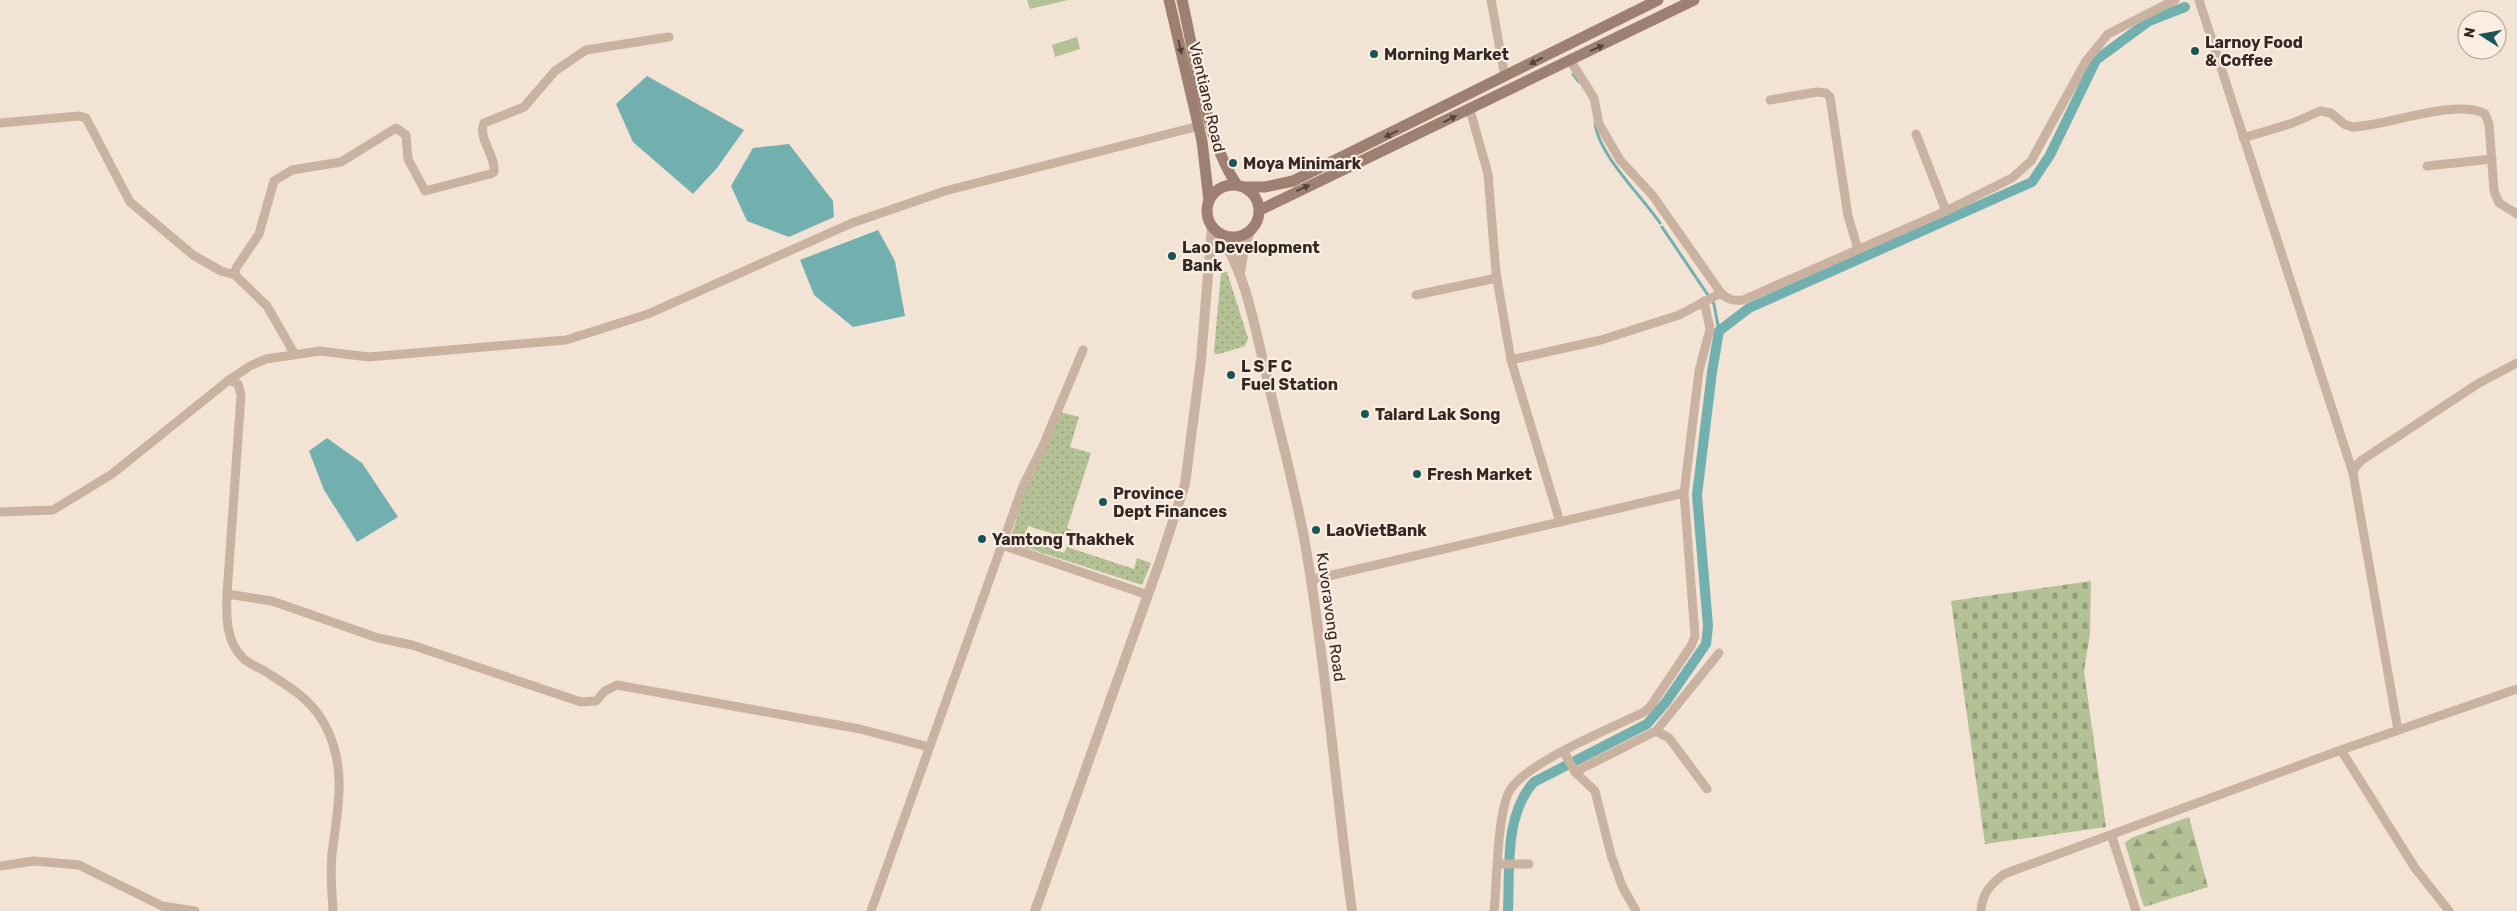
<svg xmlns="http://www.w3.org/2000/svg" width="2517" height="911" font-family="Rubik,sans-serif">
<defs>
<pattern id="grass-dots" width="8" height="8" patternUnits="userSpaceOnUse" patternTransform="scale(1.25)"><rect width="8" height="8" fill="#b4c194"/><path d="M2 2h.1M6 6h.1" fill="none" stroke="#939d79" stroke-width="1.8" stroke-linecap="round"/></pattern>
<pattern id="forest-firs" width="22" height="20" patternUnits="userSpaceOnUse" patternTransform="scale(1.25)"><rect width="22" height="20" fill="#b4c194"/><path d="M5 1l3.5 6h-7zM16 11l3.5 6h-7z" fill="#939d79"/></pattern>
<pattern id="cemetery-stones" width="16" height="16" patternUnits="userSpaceOnUse" patternTransform="scale(1.25)"><rect width="16" height="16" fill="#b4c194"/><path d="M2 7V4a2 2 0 0 1 4 0v3zM10 15v-3a2 2 0 0 1 4 0v3z" fill="#939d79"/></pattern>
</defs>
<rect width="100%" height="100%" fill="#f2e3d5"/>
<!-- grass -->
<g fill="url(#grass-dots)">
<polygon points="1223,271 1227,272 1248,338 1245,346 1219,354 1215,354 1214,351 1221,273"/>
<polygon points="1060,412 1079,417 1070,447 1091,453 1067,528 1073,531 1070,539 1028,526 1024,539 1064,553 1067,547 1134,569 1137,558 1151,563 1142,585 1011,543 1010,540 1026,487"/>
</g>
<!-- forest -->
<polygon fill="url(#forest-firs)" points="2189,817 2208,887 2144,907 2125,843 2131,838"/>
<!-- cemetery -->
<polygon fill="url(#cemetery-stones)" points="2091,581 2090,634 2084,671 2106,827 1985,844 1951,601"/>
<!-- green -->
<g fill="#b4c194">
<polygon points="1027,0 1068,0 1030,9"/>
<polygon points="1077,37 1080,49 1055,57 1052,45"/>
</g>
<!-- water -->
<g fill="#72b0b0">
<polygon points="647,76 744,130 717,168 693,194 633,142 616,104"/>
<polygon points="789,144 833,201 834,217 789,237 747,221 731,186 753,148"/>
<polygon points="878,230 895,261 905,316 853,327 814,295 800,260"/>
<polygon points="327,438 362,463 398,517 357,542 324,490 309,451"/>
</g>
<g fill="none" stroke-linecap="round" stroke-linejoin="round">
<!-- stream -->
<g stroke="#72b0b0" stroke-width="3">
<polyline points="1573,74 1579,82"/>
<path d="M1595,124c5,33 46,71 65,99"/>
<polyline points="1662,227 1714,304 1719,331"/>
</g>
<!-- canal -->
<path stroke="#72b0b0" stroke-width="10" d="M1508,911c2,-42 -4,-96 26,-129l113,-58 19,-22 40,-58 2,-18 -11,-131 15,-123 7,-41 30,-23 283,-126 18,-27 46,-95 53,-39 36,-14"/>
<!-- minor -->
<g stroke="#cab2a1" stroke-width="9">
<polyline points="1491,0 1505,77"/>
<polyline points="2199,0 2353,473 2398,730"/>
<path d="M1570,60l24,38 5,26 21,36 33,36 68,97c7,7 13,8 22,7l203,-89 66,-33 19,-17 55,-100 22,-27 67,-34"/>
<polyline points="1770,100 1817,92 1826,93 1830,97 1848,216 1858,249"/>
<polyline points="1470,110 1488,174 1496,273 1511,360 1560,522"/>
<polyline points="0,123 79,116 86,118 130,202 193,255 221,271 235,275 267,306 294,353"/>
<polyline points="1916,134 1946,211"/>
<path d="M2243,138l50,-15 27,-12 11,2 13,11 8,3c36,-1 103,-29 133,-13l4,10 5,67 5,12 18,11"/>
<polyline points="2427,166 2492,159"/>
<path d="M235,275l1,-7 23,-34 15,-53 18,-11 49,-8 55,-34 10,7 2,24 17,32 65,-17 4,-2c2,-16 -17,-35 -10,-49l40,-16 31,-36 31,-21 83,-13"/>
<polyline points="1416,295 1497,278"/>
<polyline points="1511,360 1601,340 1679,315 1721,293"/>
<path d="M229,380l9,4 3,11 -14,199c-1,22 -1,48 16,64 5,5 14,9 20,12 28,18 50,29 65,61 19,42 9,80 4,123 -2,19 0,38 1,57"/>
<polyline points="2353,473 2356,466 2362,460 2479,383 2517,363"/>
<polyline points="0,512 53,510 112,474 229,380 250,366 266,359 320,351 369,357 566,340 648,314 852,223 945,191 1199,126"/>
<polyline points="1002,545 1148,595"/>
<polyline points="1311,580 1684,493"/>
<polyline points="227,594 272,601 378,638 412,645 581,702 596,701 605,691 617,685 860,729 929,747"/>
<polyline points="1656,731 1669,738 1707,789"/>
<polyline points="2341,750 2415,868 2449,911"/>
<polyline points="1564,752 1575,772 1595,791 1611,855 1622,886 1636,911"/>
<polyline points="1575,772 1656,731 1719,653"/>
<polyline points="2112,837 2136,911"/>
<polyline points="1498,864 1529,864"/>
<polyline points="0,866 34,861 79,865 162,906 195,911"/>
<polyline points="871,911 1023,486 1043,446 1083,350"/>
<path d="M1494,911c3,-28 3,-99 16,-121 17,-28 102,-62 134,-78l6,-5 41,-61 4,-10 -11,-143 15,-122 11,-42 -6,-28"/>
<path d="M1981,911c1,-18 10,-27 23,-37l337,-124 176,-61"/>
</g>
<!-- tertiary -->
<g stroke="#cab2a1" stroke-width="10">
<path d="M1219,233c29,44 37,102 50,153 13,56 29,113 38,169 20,118 29,238 45,356"/>
<polyline points="1240,272 1245,243 1251,230"/>
<polyline points="1035,911 1160,561 1185,484 1201,360 1212,227"/>
</g>
<!-- secondary -->
<g stroke="#9e8072" stroke-width="11">
<polyline points="1169,0 1202,141 1209,201"/>
<path d="M1182,0c13,56 23,138 55,185"/>
<circle cx="1233" cy="211" r="26"/>
<polyline points="1245,187 1265,187 1293,181 1658,0"/>
<polyline points="1260,210 1694,0"/>
</g>
</g>
<!-- one-way arrows -->
<defs><path id="oneway-solid" d="M-6-.8H1V-3.2L6.5 0L1 3.2V.8H-6Z" transform="scale(1.25)"/></defs>
<g fill="#54423b">
<use href="#oneway-solid" transform="translate(1180 47) rotate(77)"/>
<use href="#oneway-solid" transform="translate(1597 48) rotate(-24)"/>
<use href="#oneway-solid" transform="translate(1536 61) rotate(153)"/>
<use href="#oneway-solid" transform="translate(1450 119) rotate(-26)"/>
<use href="#oneway-solid" transform="translate(1391 134) rotate(154)"/>
<use href="#oneway-solid" transform="translate(1303 188) rotate(-24)"/>
</g>
<!-- markers -->
<g fill="#185557" stroke="#faede1" stroke-width="2">
<circle cx="2195" cy="51" r="5"/>
<circle cx="1374" cy="54" r="5"/>
<circle cx="1233" cy="163" r="5"/>
<circle cx="1172" cy="256" r="5"/>
<circle cx="1231" cy="375" r="5"/>
<circle cx="1365" cy="414" r="5"/>
<circle cx="1417" cy="474" r="5"/>
<circle cx="1103" cy="502" r="5"/>
<circle cx="1316" cy="530" r="5"/>
<circle cx="982" cy="539" r="5"/>
</g>
<g text-anchor="middle" dominant-baseline="central" stroke-width="4.5" stroke-linejoin="round" paint-order="stroke">
<!-- poi labels -->
<g font-size="16" font-weight="bold" fill="#342824" stroke="#faede1" text-anchor="start">
<text x="2205" y="42">Larnoy Food<tspan x="2205" dy="18">&amp; Coffee</tspan></text>
<text x="1384" y="54">Morning Market</text>
<text x="1243" y="163">Moya Minimark</text>
<text x="1182" y="247">Lao Development<tspan x="1182" dy="18">Bank</tspan></text>
<text x="1241" y="366">L S F C<tspan x="1241" dy="18">Fuel Station</tspan></text>
<text x="1375" y="414">Talard Lak Song</text>
<text x="1427" y="474">Fresh Market</text>
<text x="1113" y="493">Province<tspan x="1113" dy="18">Dept Finances</tspan></text>
<text x="1326" y="530">LaoVietBank</text>
<text x="992" y="539">Yamtong Thakhek</text>
</g>
<!-- street labels -->
<g font-size="16" fill="#342824" stroke="#faede1">
<text transform="translate(1207 97) rotate(77)">Vientiane Road</text>
<text transform="translate(1331 617) rotate(82)">Kuvoravong Road</text>
</g>
</g>
<!-- north arrow -->
<g transform="translate(2482 35) rotate(281)"><circle r="24" fill="#faede1" stroke="#ab9e95"/>
<path d="M0-4L9 19L0 12L-9 19Z" fill="#185557"/>
<text y="-8" font-size="14" font-weight="bold" text-anchor="middle" fill="#342824">N</text>
</g>
</svg>
